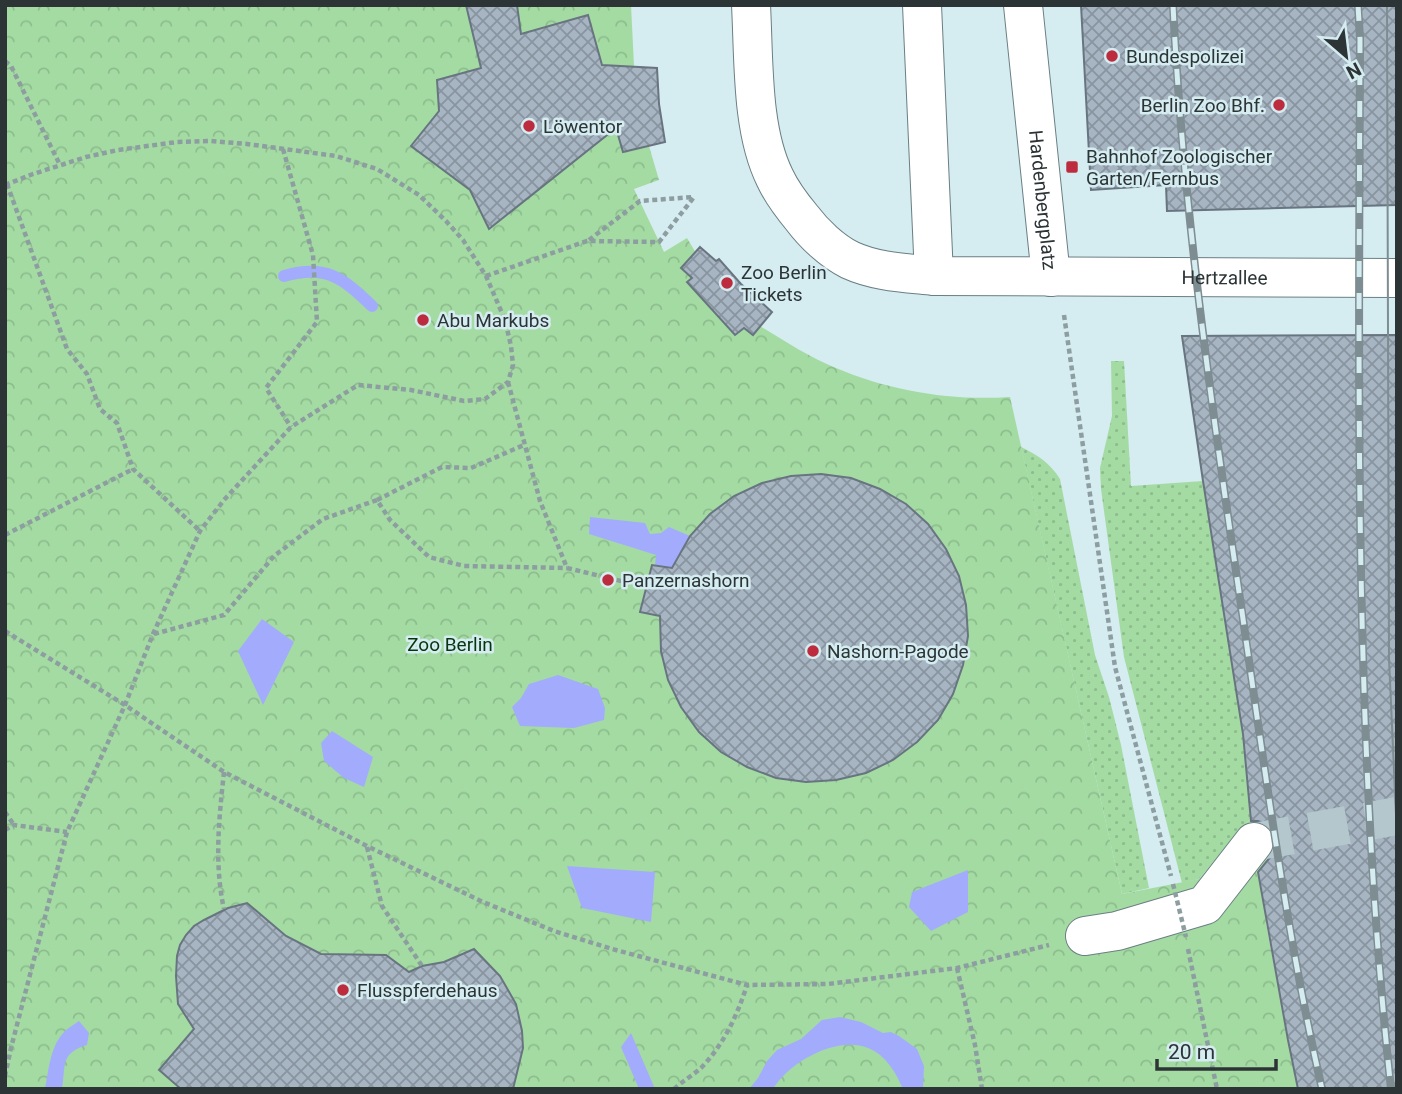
<svg xmlns="http://www.w3.org/2000/svg" width="1402" height="1094" font-family="Roboto,sans-serif">
<defs>
<pattern id="grass-dots" width="8" height="8" patternUnits="userSpaceOnUse" patternTransform="scale(1.75)"><rect width="8" height="8" fill="#a4dba3"/><path d="M2 2h.1M6 6h.1" fill="none" stroke="#8dbd8d" stroke-width="1.8" stroke-linecap="round"/></pattern>
<pattern id="park-crowns" width="20" height="18" patternUnits="userSpaceOnUse" patternTransform="scale(1.75)"><rect width="20" height="18" fill="#a4dba3"/><path d="M2 6a3 3 0 1 1 6 0M12 15a3 3 0 1 1 6 0" fill="none" stroke="#8dbd8d"/></pattern>
<pattern id="building-cross-hatch" width="8" height="8" patternUnits="userSpaceOnUse" patternTransform="scale(1.75)"><rect width="8" height="8" fill="#a7b5c3"/><path d="M0 0l8 8M0 8l8-8" fill="none" stroke="#88949f"/></pattern>
</defs>
<rect width="100%" height="100%" fill="#d5ecf1"/>
<!-- grass -->
<g fill="url(#grass-dots)">
<polygon points="1111,361 1124,361 1131,486 1203,481 1243,734 1251,818 1199,879 1182,883 1124,657 1101,489 1100,468 1112,416"/>
<path d="M1021,447c17,8 29,16 39,32l35,176 14,42 12,48 28,143 -27,6z"/>
</g>
<!-- park -->
<path fill="url(#park-crowns)" d="M5,5h626l3,61 23,2 2,36 6,38 -16,4 10,34 -25,9 30,63 23,-14 18,30 14,-9 22,25 31,28 -12,14c25,15 49,31 76,42 54,23 115,33 174,29l112,497 77,-15 52,-61 31,-1 115,76 -131,30 22,117 10,49h-1293z"/>
<!-- water -->
<g fill="#a3acfc">
<polygon points="590,517 645,523 650,534 661,533 669,527 690,536 671,570 655,566 656,555 589,534"/>
<polygon points="262,619 294,642 263,705 238,651"/>
<polygon points="558,675 598,689 605,708 604,720 574,728 520,726 512,707 521,698 529,684"/>
<polygon points="332,731 373,757 364,787 344,778 324,761 321,743"/>
<polygon points="567,866 655,872 651,922 582,908"/>
<polygon points="968,870 968,912 931,931 909,907 912,892"/>
<path d="M840,1017l21,5 22,11 8,-1 8,4 18,13 7,17 -1,23h-20c-7,-16 -17,-34 -35,-41 -31,-13 -79,14 -95,41h-24l9,-11 9,-17 10,-11 24,-11 21,-19z"/>
<path d="M79,1021l10,12 -2,12c-27,8 -21,20 -25,44h-17c4,-20 5,-43 20,-58 4,-4 10,-7 14,-10z"/>
<polygon points="631,1033 655,1089 639,1089 621,1047"/>
</g>
<g fill="none" stroke-linecap="round" stroke-linejoin="round">
<!-- stream -->
<path stroke="#a3acfc" stroke-width="12" d="M284,276c42,-12 59,2 88,30"/>
</g>
<!-- building -->
<g fill="url(#building-cross-hatch)" stroke="#687581" stroke-width="2">
<polygon points="466,5 517,5 521,34 588,15 602,65 657,68 659,104 665,142 623,152 616,128 489,229 470,190 411,146 439,111 437,80 481,68"/>
<polygon points="1081,5 1397,5 1397,205 1167,211 1166,185 1091,190"/>
<polygon points="700,247 716,261 719,259 741,284 772,312 753,335 744,328 735,335 687,282 692,278 681,268"/>
<polygon points="1397,335 1397,1089 1298,1089 1288,1040 1258,872 1272,855 1276,844 1274,834 1267,824 1258,821 1251,821 1243,734 1203,481 1182,336"/>
<polygon points="821,474 851,478 880,489 906,504 928,524 946,549 959,576 966,605 968,636 963,665 953,694 938,720 917,742 893,760 866,773 836,780 806,782 776,778 747,767 721,752 699,732 681,707 668,680 661,651 660,616 640,612 652,565 672,568 690,536 710,514 734,496 762,483 791,476"/>
<polygon points="247,903 286,936 321,954 386,955 409,972 422,966 444,962 474,949 500,976 516,1004 522,1031 523,1048 513,1089 181,1089 159,1070 194,1029 178,1004 176,976 177,956 180,945 186,935 194,926 204,920 228,908"/>
</g>
<g fill="none" stroke-linecap="round" stroke-linejoin="round">
<!-- minor-tunnel -->
<polyline stroke="#b3c7cc" stroke-width="38" stroke-dasharray="38 19" stroke-linecap="butt" points="1254,842 1397,816"/>
<defs>
<g id="minor">
<path id="s1" d="M751,5c3,54 0,125 24,173 7,15 17,28 27,40 12,16 30,33 48,42 26,12 56,13 84,16l463,2"/>
<polyline points="922,5 934,276"/>
<path id="s2" d="M1023,5l28,272"/>
<polyline points="1085,936 1117,931 1205,905 1254,842"/>
</g>
</defs>
<!-- minor casing -->
<use href="#minor" stroke="#6a7f83" stroke-width="40"/>
<!-- path -->
<g stroke="#8d9ea1" stroke-width="4.5" stroke-dasharray="5 3.5" stroke-linecap="butt">
<polyline points="5,61 11,66 60,165"/>
<polyline points="283,149 313,255 317,322 266,388 291,427"/>
<polyline points="7,184 67,349 87,374 100,409 117,423 133,469 200,531"/>
<polyline points="5,185 33,174 86,157 118,150 177,142 211,141 247,144 336,156 377,169 419,195 446,221 463,240 486,276 505,320 511,346 513,365 508,382 485,399 464,401 411,390 358,385 291,427 224,500 200,531 153,634 125,705 67,832 11,1048 5,1076"/>
<polyline points="589,240 640,201 693,197"/>
<polyline points="486,276 587,241 659,242 694,197"/>
<polyline points="1064,315 1115,667 1171,876"/>
<polyline points="508,382 540,501 567,568 646,587"/>
<polyline points="377,500 442,467 471,468 524,445"/>
<polyline points="5,535 133,469"/>
<polyline points="5,631 125,705 224,772 367,846 483,902 554,931 612,949 747,985 828,984 957,968 1049,945"/>
<polyline points="154,634 224,615 274,556 323,519 377,500 390,520 429,557 464,566 567,568"/>
<path d="M224,772c-5,46 -10,92 0,137"/>
<polyline points="5,812 14,825"/>
<polyline points="5,830 14,825 67,832"/>
<polyline points="367,847 382,906 422,966"/>
<polyline points="1188,949 1217,1089"/>
<polyline points="957,968 975,1045 982,1089"/>
<path d="M674,1089c9,-8 19,-14 27,-21 23,-24 36,-52 46,-83"/>
</g>
<!-- minor -->
<use href="#minor" stroke="#fff" stroke-width="38"/>
<!-- tram -->
<polyline stroke="#7e8d91" stroke-width="2" points="1387,5 1389,659 1397,837"/>
<defs>
<g id="rail">
<path d="M1173,5c10,204 39,405 69,607 23,159 44,320 80,477"/>
<path d="M1358,5l2,34c-1,350 -7,701 31,1050"/>
</g>
</defs>
<!-- rail casing -->
<use href="#rail" stroke="#7e8d91" stroke-width="8"/>
<!-- rail -->
<use href="#rail" stroke="#d5ecf1" stroke-width="5" stroke-dasharray="16" stroke-linecap="butt"/>
<!-- path-bridge -->
<polyline stroke="#8d9ea1" stroke-width="4.5" stroke-dasharray="5 3.5" stroke-linecap="butt" points="1173,884 1186,937"/>
</g>
<!-- markers -->
<g fill="#bd2c3e" stroke="#d5ecf1" stroke-width="2.5">
<circle cx="1112" cy="56" r="7"/>
<circle cx="1279" cy="105" r="7"/>
<circle cx="529" cy="126" r="7"/>
<rect x="1065" y="160" width="14" height="14" rx="3.5"/>
<circle cx="727" cy="283" r="7"/>
<circle cx="423" cy="320" r="7"/>
<circle cx="608" cy="580" r="7"/>
<circle cx="813" cy="651" r="7"/>
<circle cx="343" cy="990" r="7"/>
</g>
<g text-anchor="middle" dominant-baseline="central" stroke-width="5" stroke-linejoin="round" paint-order="stroke">
<!-- poi labels -->
<g font-size="19" fill="#2c3436" stroke="#d5ecf1" text-anchor="start">
<text x="1126" y="56">Bundespolizei</text>
<text x="1265" y="105" text-anchor="end">Berlin Zoo Bhf.</text>
<text x="543" y="126">Löwentor</text>
<text x="1086" y="156">Bahnhof Zoologischer<tspan x="1086" dy="22">Garten/Fernbus</tspan></text>
<text x="741" y="272">Zoo Berlin<tspan x="741" dy="22">Tickets</tspan></text>
<text x="437" y="320">Abu Markubs</text>
<text x="622" y="580">Panzernashorn</text>
<text x="827" y="651">Nashorn-Pagode</text>
<text x="357" y="990">Flusspferdehaus</text>
</g>
<!-- street labels -->
<g font-size="19" fill="#2c3436" stroke="#d5ecf1">
<text stroke="none"><textPath href="#s2" startOffset="196">Hardenbergplatz</textPath></text>
<text stroke="none"><textPath href="#s1" startOffset="665">Hertzallee</textPath></text>
</g>
<!-- park labels -->
<g font-size="19" fill="#06370c" stroke="#d5ecf1">
<text x="450" y="644">Zoo Berlin</text>
</g>
</g>
<!-- border -->
<rect width="1402" height="1094" fill="none" stroke="#2c3436" stroke-width="14"/>
<!-- north arrow -->
<g transform="translate(1346 56) rotate(152)" stroke="#d5ecf1" stroke-width="5" paint-order="stroke">
<path d="M0-5L12 26L0 18L-12 26Z" fill="#2c3436"/>
<text y="-10" font-size="19" font-weight="bold" text-anchor="middle" fill="#2c3436">N</text>
</g>
<!-- scale -->
<path d="M1157 1059v10h119v-10" fill="none" stroke="#2c3436" stroke-width="3.5"/>
<text x="1168" y="1059" font-size="21" fill="#2c3436" stroke="#d5ecf1" stroke-width="5" paint-order="stroke">20 m</text>
</svg>
